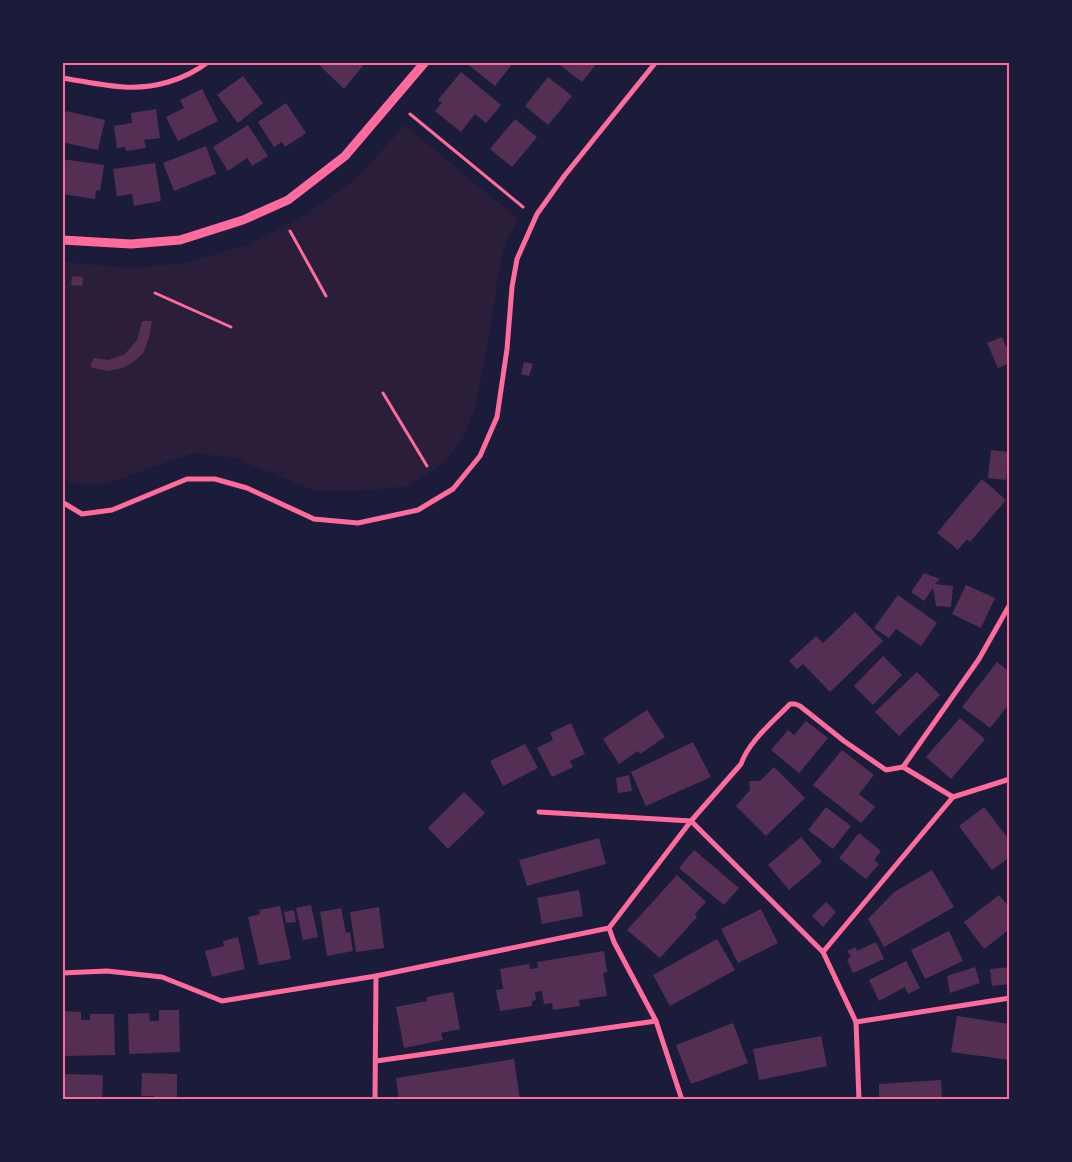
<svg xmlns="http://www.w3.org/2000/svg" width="1072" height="1162" font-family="'PT Sans Narrow',sans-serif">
<rect width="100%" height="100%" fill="#1b1b3a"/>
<!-- green -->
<polygon fill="#2a1e3b" points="405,125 519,220 506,241 498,276 488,342 476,405 462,440 441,465 408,486 360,491 315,491 235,458 193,453 103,485 69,483 63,479 63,262 130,268 186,263 249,244 302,217 356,179"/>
<!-- building -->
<g fill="#542f53">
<polygon points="316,62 366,62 344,89"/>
<polygon points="465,62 514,62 495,86"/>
<polygon points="562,62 598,62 582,82 560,65"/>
<polygon points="461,72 501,105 486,123 475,114 461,132 435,111 442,103 438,100"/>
<polygon points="243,76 263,103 238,123 217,95"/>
<polygon points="548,77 572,96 548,125 525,106"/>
<polygon points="202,89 218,121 178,141 166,117 184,108 180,100"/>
<polygon points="286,103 306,133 285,147 282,142 274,147 258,122"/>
<polygon points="156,109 160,138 144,140 146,148 126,151 125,147 117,148 114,126 132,123 131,113"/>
<polygon points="66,111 105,120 98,150 62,142 62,123"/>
<polygon points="515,119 537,137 512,167 490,149"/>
<polygon points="248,125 268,156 252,166 247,158 228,171 213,147"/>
<polygon points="206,146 216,174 174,191 163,163"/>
<polygon points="62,159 104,165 100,191 96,190 95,199 62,194"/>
<polygon points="155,163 161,201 134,206 132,194 117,196 113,169"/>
<polygon points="72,276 83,277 82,286 71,285"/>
<polygon points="142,321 152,321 149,338 143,353 136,360 123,368 107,371 90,367 94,358 108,360 124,355 137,340"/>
<polygon points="1002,337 1010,355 1010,363 998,368 987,343"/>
<polygon points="524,362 533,364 529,376 521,374"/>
<polygon points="991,450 1009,452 1006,480 988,478"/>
<polygon points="982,479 1006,500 970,542 967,539 958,550 937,533"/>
<polygon points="924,573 940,579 935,584 953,586 951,607 936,606 933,588 924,601 911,592"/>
<polygon points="966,585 995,598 981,628 952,614"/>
<polygon points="898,595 937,623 921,646 896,629 889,638 874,628"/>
<polygon points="855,612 883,641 830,692 803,664 797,669 789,661 816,636 823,643"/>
<polygon points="883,656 902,675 873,705 854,686"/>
<polygon points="997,662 1010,672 1010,703 990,728 962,707"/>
<polygon points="917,672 940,695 899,736 875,712"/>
<polygon points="647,710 665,737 640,754 638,751 619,764 603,739"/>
<polygon points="960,718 985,739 951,779 926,757"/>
<polygon points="806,721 828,738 799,773 771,750 788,730 794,735"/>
<polygon points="571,723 585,754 570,761 573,767 552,777 537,748 553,740 550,733"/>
<polygon points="693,742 711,777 646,806 631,772"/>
<polygon points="525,744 538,768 503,786 490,761"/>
<polygon points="842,750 874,775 859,794 875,807 861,823 813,785"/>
<polygon points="774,767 805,798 766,836 736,806 750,790 749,781 760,781"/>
<polygon points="629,775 632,791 618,793 616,778"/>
<polygon points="464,792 485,813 448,849 428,828"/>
<polygon points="826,807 851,826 833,849 808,830"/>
<polygon points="984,807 1010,841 1010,857 992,870 959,826"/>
<polygon points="859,833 881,851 874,860 879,864 866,879 839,858"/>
<polygon points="801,837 822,862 789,890 768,865"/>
<polygon points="599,838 606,864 527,886 519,860"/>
<polygon points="694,850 739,888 724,905 679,868"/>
<polygon points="932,870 954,907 884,947 868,919 894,892"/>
<polygon points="677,875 706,902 695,914 697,917 660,958 627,930"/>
<polygon points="579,890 583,916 542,924 537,898"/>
<polygon points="999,895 1010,908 1010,929 984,949 964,922"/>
<polygon points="826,902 836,912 823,927 812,916"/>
<polygon points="311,905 318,937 303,940 296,908"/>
<polygon points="280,906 291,959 259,965 248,917 260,914 259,910"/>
<polygon points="379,907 384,948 356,952 350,912"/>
<polygon points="341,908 346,933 350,932 353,951 327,956 320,912"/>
<polygon points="761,909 778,943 738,963 721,929"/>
<polygon points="294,910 296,922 286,923 284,912"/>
<polygon points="949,931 963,961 925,979 911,950"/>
<polygon points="238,937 245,969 212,977 205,951 224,946 223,941"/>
<polygon points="717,939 735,970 670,1006 653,975"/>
<polygon points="876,942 884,959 853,973 847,960 851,956 847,951 856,947 857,951"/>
<polygon points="604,951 607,972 603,973 607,996 579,1000 580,1006 553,1010 552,1003 544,1004 542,991 535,992 536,1000 532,1001 532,1006 500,1011 496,990 503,989 500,969 529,964 530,969 538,968 537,962"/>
<polygon points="906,961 920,988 908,994 905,987 879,1001 869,980"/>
<polygon points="975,967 980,983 950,993 947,976"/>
<polygon points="1010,967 1010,984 992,986 990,969"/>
<polygon points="453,992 460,1029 441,1033 443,1040 404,1048 396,1007 427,1001 427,997"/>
<polygon points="159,1010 179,1010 180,1052 129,1054 128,1014 149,1013 150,1021 159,1021"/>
<polygon points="63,1011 81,1012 81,1020 90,1020 90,1014 114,1014 115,1055 63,1056"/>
<polygon points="957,1016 1010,1024 1010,1060 951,1052"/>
<polygon points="733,1023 748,1063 691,1084 676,1045"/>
<polygon points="821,1036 827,1066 759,1080 753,1049"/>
<polygon points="514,1059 520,1100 399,1100 396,1078"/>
<polygon points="142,1073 177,1074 177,1100 154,1100 154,1096 141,1096"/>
<polygon points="62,1074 103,1075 102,1100 62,1100"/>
<polygon points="941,1080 942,1100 879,1100 879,1084"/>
</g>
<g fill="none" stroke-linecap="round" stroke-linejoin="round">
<!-- path -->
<g stroke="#ff6b9d" stroke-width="3">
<polyline points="410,114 523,207"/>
<polyline points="290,231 326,296"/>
<polyline points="155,293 231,327"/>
<polyline points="383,393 427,466"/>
</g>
<!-- minor -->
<g stroke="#ff6b9d" stroke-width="5">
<path d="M62,78c21,3 42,8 62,9 29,2 61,-7 84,-25"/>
<polyline points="62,502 82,514 112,510 187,479 215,479 247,488 314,519 358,523 418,510 453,489 480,456 497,417 507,349 512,287 517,259 537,214 565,175 656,62"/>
<polyline points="903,767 979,659 1010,604"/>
<polyline points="539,812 691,821 823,952 856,1022 859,1100"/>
<polyline points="609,928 614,942 656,1021 682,1100"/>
<polyline points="823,952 953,797 1010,779"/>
<path d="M62,973l45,-2 55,6 60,24 154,-25 233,-48 82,-107 50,-57c8,-23 32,-42 49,-60h5l5,2 44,35 42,29 17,-3 50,30"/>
<polyline points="856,1022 1010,998"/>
<polyline points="376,1061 656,1021"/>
<polyline points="375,1100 376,976"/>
</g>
<!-- tertiary -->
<polyline stroke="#ff6b9d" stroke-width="9" points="62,240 131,244 180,240 243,220 288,200 345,156 425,62"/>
</g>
<!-- border -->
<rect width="1072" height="1162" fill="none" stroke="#1b1b3a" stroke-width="128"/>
<rect x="64" y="64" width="944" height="1034" fill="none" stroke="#ff6b9d" stroke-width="2"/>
</svg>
